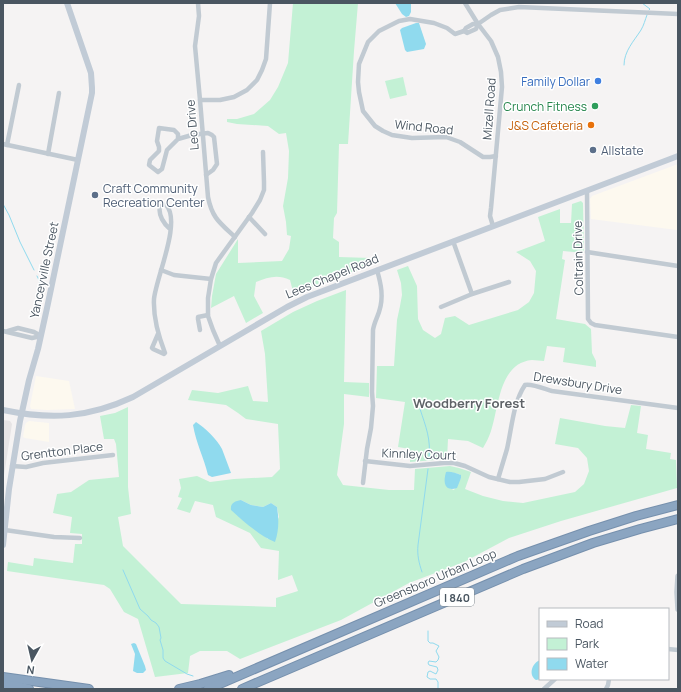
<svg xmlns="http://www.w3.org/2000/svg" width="681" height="692" font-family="Manrope,sans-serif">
<rect width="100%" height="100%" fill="#f5f3f3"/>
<!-- commercial -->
<g fill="#fdf9ef">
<polygon points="678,164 678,228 677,230 591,219 590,199 592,196"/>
<polygon points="36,376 69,381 75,409 47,410 31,409 30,406"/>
<polygon points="29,421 49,423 49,442 25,438 23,437 25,425 26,423"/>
</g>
<!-- education -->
<polygon fill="#e6e4e5" points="3,420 10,421 12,424 3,482"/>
<!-- green -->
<g fill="#c3f1d5" fill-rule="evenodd">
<path d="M293,3h65l-4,48 -6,93h-9l-2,69 -3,5 -1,20 6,4v15l32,1 3,6 -55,20 -25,11 -4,-15c-12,-6 -22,-3 -34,2l-2,14 9,17 -17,10 -12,-27 -23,12 1,-12 4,-22 22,-35v24l44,-2 7,-12 2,-13 -4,-1 -1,-13 -3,-16 5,-28 1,-27 -3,-18 -7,1 -11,-8 -31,-2 -10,-2v-3h10l17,-5 16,-14 8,-13 10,-24z"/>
<polygon points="403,77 407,95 390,99 385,81"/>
<path d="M581,201l2,2 1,50 -21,-2 -1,8 3,1 -9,59 29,5 6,5 1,24 4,8v6l-33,-5 2,-14 -18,-2 -3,15c-4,0 -8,-1 -12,-1 -33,3 -33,47 -41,71 -2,6 -5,12 -8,17l-15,-7 -20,-2 -1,20 -37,3v-13l-12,-2 7,-45 -29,-4 1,-32h17l3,-46 3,-14 2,-11 -1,-12 -4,-13 11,-4 9,20 1,33 5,11 12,8 6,-4 4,-16 10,-2 14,9 49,-15 11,-8 5,-9 2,-22 -6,-10 -14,-9 29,-11 -7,-24 22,-8v14h11l1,-19z"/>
<path d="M346,290l-2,92 25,1v14l-25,-3v30l-7,51 6,10 46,5h25l1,-21 35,-3 9,2 12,4 -6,17 18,7 20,5 20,2 52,-11 9,-8 5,-13 -2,-13 -9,-10 -23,-4 5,-26 45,8 20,2 6,-23 10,1 -4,27 11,2 -2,14 25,4 -1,6 6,1 1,28 -116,33 -52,17 -45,24 -55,21 -68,37 -101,39 -13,-8h-27l-10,5 -2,17 -33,4 -17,-58 -14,-7 -14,-23 -6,-4 -97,-14 1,-9 25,4 1,-8 39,5 2,-19h7v-10l-12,-1 2,-16 -19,-4 4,-19 14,-2 18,-12 30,-3 -3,-33 -2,-5h-10l-4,-23 15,-3 13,-6v80l3,27 -13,3 5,29 58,58 95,3v-9l22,-7 -6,-16 -14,5 1,-29 -18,-3 -11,-15 -34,-16 -3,-12 -18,-4 -5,12 -13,-4 5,-11 -4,-1 3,-9 -2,-9 18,-3 13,6 24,-3 38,-2 8,-8 -2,-45 -32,-5 -8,-6 -12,-8 -38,-5 4,-10 26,3 30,-7 5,15 15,1 -3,-48 -4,-23 32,-19 24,-11zM449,472l10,2 2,2v2l-7,12 -5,-2zM241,500l10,5 12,2 8,-4 6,4 2,10 -11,22 -29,-22z"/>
</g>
<!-- water -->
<g fill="#90daee">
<polygon points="395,3 411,3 411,12 409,16 406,17 402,14"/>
<polygon points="416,23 419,23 426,44 424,49 407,52 405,50 400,30 402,28"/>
<path d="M196,422c9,6 21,17 26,27 3,8 6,16 9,24l-19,4 -4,-2c-4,-17 -12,-32 -15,-50z"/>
<path d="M446,472c4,-1 10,1 15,3v3l-4,10c-13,4 -14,-6 -11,-16z"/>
<path d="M241,500l10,5 12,2 8,-4 6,4c2,12 2,24 -2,35 -14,-5 -33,-22 -44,-32 -1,-7 4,-9 10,-10z"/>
<polygon points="134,643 136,644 145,666 146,670 143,673 137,673 133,671 135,654 131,644"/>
<path d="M540,660v19h1l-5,1c-8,-5 -4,-17 4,-20z"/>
</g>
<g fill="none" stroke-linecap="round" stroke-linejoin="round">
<!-- stream -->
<g stroke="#90daee" stroke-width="1">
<polyline points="642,3 650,9 649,10"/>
<path d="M624,65c0,-14 10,-24 17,-35 3,-5 4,-10 6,-15"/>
<polyline points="3,204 9,215 20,242 34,270"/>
<polyline points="37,276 44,290"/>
<path d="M420,409c6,18 11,30 9,49"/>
<polyline points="123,570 140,609 148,616 151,620 156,623 159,627 161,638 160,640 163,650 163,658 165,661 187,674 193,676"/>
<path d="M422,572c-3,-9 -5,-17 -4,-27l10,-76"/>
<polyline points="428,631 428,641 430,643 433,643 439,646 436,651 439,657 438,660 436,662 429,661 428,663 429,665 437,667 438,670 436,674 430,671 428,672 427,677 430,679 436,679 438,682 438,689"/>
</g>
<defs>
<g id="motorway">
<polyline points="3,677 89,689"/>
<polyline points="3,684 16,686 29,689"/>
<polyline points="179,689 200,684 229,675"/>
<polyline points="208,689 518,556 589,531 636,516 678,505"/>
<polyline points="242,689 523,569 593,543 640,529 678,519"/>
</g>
</defs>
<!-- motorway casing -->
<use href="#motorway" stroke="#7690ad" stroke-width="10"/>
<!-- minor -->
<g stroke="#c1cad2" stroke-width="4.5">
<path d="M198,3l1,13 -4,30 5,54 8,97c4,21 12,26 27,40"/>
<polyline points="465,3 478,24 491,41 498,57 501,72 502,87 491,208 490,216 493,226"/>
<polyline points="478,24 476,29 467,33 464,31 466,28 473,24 478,24 491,15 500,10 519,7 678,14"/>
<polyline points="464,31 455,34 447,28 434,23 410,19 399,21 379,31 368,42 359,64 358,82 359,92 363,111 375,126 383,131 392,135 412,138 446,137 460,142 483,157 490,157 496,156"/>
<polyline points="200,100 220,100 234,97 247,90 257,80 262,70 266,59 270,3"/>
<polyline points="178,139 178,134 174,130 159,128 157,141 159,147 159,151 150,160 149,165 158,172 162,169 167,150 178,139 192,135 208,133 212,135 214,137 217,164 213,170 206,175"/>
<polyline points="3,144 78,160"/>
<polyline points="7,145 19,85"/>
<polyline points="48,154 59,93"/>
<polyline points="587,191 588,319 591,323 595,325 678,337"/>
<polyline points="249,217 265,234"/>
<polyline points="453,241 472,294"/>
<polyline points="587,252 678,266"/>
<polyline points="161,270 174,275 211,279"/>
<polyline points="441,307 472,294 509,282"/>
<polyline points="200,330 198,319 198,317 208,315"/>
<polyline points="3,331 32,338 41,336"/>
<polyline points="8,331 18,328 34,332 41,336"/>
<path d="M158,334l-6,14 1,1 11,5 1,-1c-7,-18 -12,-35 -11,-54 2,-21 28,-78 12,-94h-2l-4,2c-2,8 4,17 10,22"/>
<polyline points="220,346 213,330 208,316 208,298 211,279 216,263 252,213 260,200 264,190 264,182 263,152"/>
<polyline points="365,461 410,466 444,463 454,463 465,466 489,477 510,482 519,482 545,479 563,472"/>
<polyline points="12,466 26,467 43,463 113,455"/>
<path d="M498,479c3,-10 6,-20 9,-30 5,-22 6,-46 18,-64 6,-2 20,4 27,6l126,17"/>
<path d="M363,483l4,-34 4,-21 2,-22 -1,-14 1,-62c1,-7 4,-12 6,-18 5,-15 2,-28 -2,-42"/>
<polyline points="5,530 54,537 80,538"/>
<polyline points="668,649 678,650"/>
<polyline points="544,689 555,679"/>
<polyline points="606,689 608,685 609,679"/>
</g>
<!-- tertiary -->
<polyline stroke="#c1cad2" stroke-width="5.5" points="678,576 677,592 678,609"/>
<!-- secondary -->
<g stroke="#c1cbd6" stroke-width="6">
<path d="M3,410c48,10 85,8 130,-13l154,-90 20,-10 371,-141"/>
<polyline points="3,545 9,489 20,421 29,380 38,349 47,308 92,93 92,88 91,73 67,3"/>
</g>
<!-- motorway -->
<use href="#motorway" stroke="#8ba5c1" stroke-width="8"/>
</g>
<!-- markers -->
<circle fill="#3f7fe0" stroke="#fff" stroke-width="1.5" cx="598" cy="81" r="4"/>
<circle fill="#2e9e5b" stroke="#fff" stroke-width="1.5" cx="595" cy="106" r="4"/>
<circle fill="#e8710a" stroke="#fff" stroke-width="1.5" cx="591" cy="125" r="4"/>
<g fill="#5c6f8a" stroke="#fff" stroke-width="1.5">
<circle cx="593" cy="150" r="4"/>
<circle cx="95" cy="195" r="4"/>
</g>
<g text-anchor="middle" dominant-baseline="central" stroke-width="3" stroke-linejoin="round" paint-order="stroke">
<!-- shield labels -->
<rect fill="#fff" stroke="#808990" stroke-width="1" x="440" y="588" width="34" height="18" rx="3"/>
<g font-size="11" font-weight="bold" fill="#4a5661">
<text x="457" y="597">I 840</text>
</g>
<!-- shop labels -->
<g font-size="12" fill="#366cbe" stroke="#fff" text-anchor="end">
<text x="590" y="81">Family Dollar</text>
</g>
<!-- leisure labels -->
<g font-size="12" fill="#27864d" stroke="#fff" text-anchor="end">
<text x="587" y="106">Crunch Fitness</text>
</g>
<!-- street labels -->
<g font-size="12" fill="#4a5661" stroke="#fff">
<text transform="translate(489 109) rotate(-86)">Mizell Road</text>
<text transform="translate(192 125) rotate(-95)">Leo Drive</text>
<text transform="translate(424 127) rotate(6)">Wind Road</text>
<text transform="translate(578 258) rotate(-91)">Coltrain Drive</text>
<text transform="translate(44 270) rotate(-78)">Yanceyville Street</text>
<text transform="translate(332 276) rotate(-22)">Lees Chapel Road</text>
<text transform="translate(578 383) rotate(9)">Drewsbury Drive</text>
<text transform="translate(62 451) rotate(-7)">Grentton Place</text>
<text transform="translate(419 454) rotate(2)">Kinnley Court</text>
<text transform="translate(435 578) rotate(-23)">Greensboro Urban Loop</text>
</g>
<!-- food labels -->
<g font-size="12" fill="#c56008" stroke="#fff" text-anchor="end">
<text x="583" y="125">J&amp;S Cafeteria</text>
</g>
<!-- service labels -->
<g font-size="12" fill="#4e5e75" stroke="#fff" text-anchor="start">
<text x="601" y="150">Allstate</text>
<text x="103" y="188">Craft Community<tspan x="103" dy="14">Recreation Center</tspan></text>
</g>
<!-- neighbourhood labels -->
<g font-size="13" font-weight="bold" fill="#5f6368" stroke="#fff">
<text x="469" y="403">Woodberry Forest</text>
</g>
</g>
<!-- border -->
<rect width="681" height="692" fill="none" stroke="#4a5661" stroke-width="8"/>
<!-- legend -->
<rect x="539" y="608" width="130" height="72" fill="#ffffff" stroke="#b7bbc0"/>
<rect x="547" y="621" width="20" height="6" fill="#c1cbd6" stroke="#b7bbc0"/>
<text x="575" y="628" font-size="12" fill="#4a5661">Road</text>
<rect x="547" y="638" width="20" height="12" fill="#c3f1d5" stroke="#b7bbc0"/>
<text x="575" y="648" font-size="12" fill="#4a5661">Park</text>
<rect x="547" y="658" width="20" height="12" fill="#90daee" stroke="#b7bbc0"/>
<text x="575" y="668" font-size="12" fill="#4a5661">Water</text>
<!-- north arrow -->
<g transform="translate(32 660) rotate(188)" stroke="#ffffff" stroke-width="3" paint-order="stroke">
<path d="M0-3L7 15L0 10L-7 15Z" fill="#4a5661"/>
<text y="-6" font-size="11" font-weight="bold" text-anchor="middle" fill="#4a5661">N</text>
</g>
</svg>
